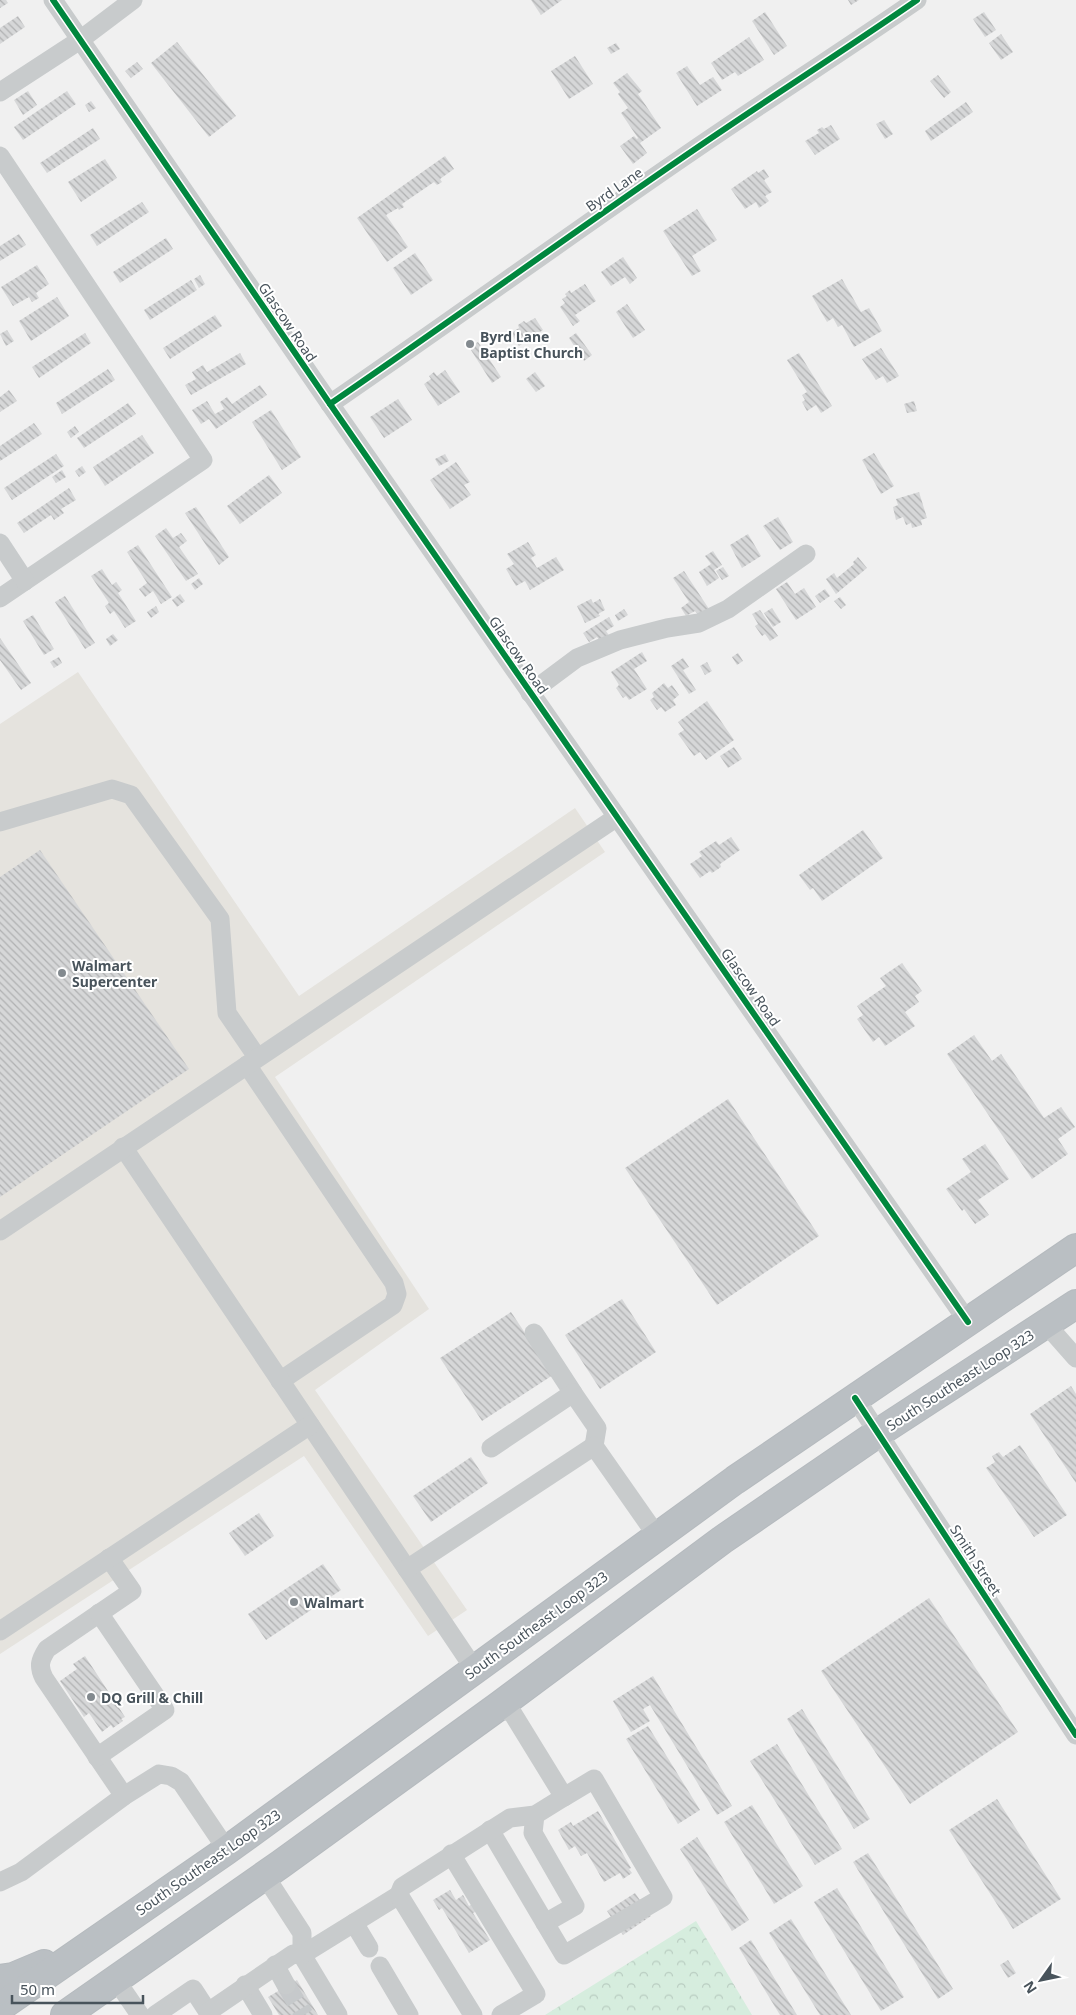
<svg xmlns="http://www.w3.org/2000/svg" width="1076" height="2015" font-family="'Noto Sans',sans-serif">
<defs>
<pattern id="forest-crowns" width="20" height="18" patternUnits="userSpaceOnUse" patternTransform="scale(1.25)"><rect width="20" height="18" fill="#d6edde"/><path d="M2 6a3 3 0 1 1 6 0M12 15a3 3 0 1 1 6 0" fill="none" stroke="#b9cdc1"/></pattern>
<pattern id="building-back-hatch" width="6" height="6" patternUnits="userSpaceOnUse" patternTransform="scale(1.25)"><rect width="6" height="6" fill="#d6d7d8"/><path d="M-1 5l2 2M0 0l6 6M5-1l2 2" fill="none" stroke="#b0b1b2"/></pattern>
</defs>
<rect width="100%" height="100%" fill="#f0f0f0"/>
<!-- commercial -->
<polygon fill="#e5e3de" points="78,672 299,996 575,808 605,852 275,1077 429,1309 315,1390 467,1610 428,1636 304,1456 0,1654 0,724"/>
<!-- forest -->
<polygon fill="url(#forest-crowns)" points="696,1921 752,2015 545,2015"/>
<!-- building -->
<g fill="url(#building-back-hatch)">
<polygon points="0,0 6,0 8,3 0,8"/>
<polygon points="531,0 562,0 541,15"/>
<polygon points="848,0 859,0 851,5"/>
<polygon points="765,12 787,46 774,55 752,21"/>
<polygon points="984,12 996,30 985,37 973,19"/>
<polygon points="18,16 25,27 0,44 0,28"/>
<polygon points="1001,34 1013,52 1001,60 989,43"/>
<polygon points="749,37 764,60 738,76 735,72 722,80 711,63"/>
<polygon points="177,42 236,116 209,137 151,63"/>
<polygon points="616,43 620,49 611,54 607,48"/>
<polygon points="575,56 593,84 569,99 551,71"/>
<polygon points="137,62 143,69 131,78 125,71"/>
<polygon points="687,66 700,85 713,77 722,90 697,106 676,73"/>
<polygon points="627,73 642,91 638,94 661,128 640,143 647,153 633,164 620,146 634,136 637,139 638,138 621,113 628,108 618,94 620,92 613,83"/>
<polygon points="938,75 951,92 944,98 930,81"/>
<polygon points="28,91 37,105 23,115 14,100"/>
<polygon points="67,91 76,104 23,140 14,127"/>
<polygon points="91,101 96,108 89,112 85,105"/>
<polygon points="966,102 973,112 931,141 925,131"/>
<polygon points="884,120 893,134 885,139 876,124"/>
<polygon points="831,125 840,139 815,155 805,141 819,133 817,130 822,127 824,129"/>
<polygon points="93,128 100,139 47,173 40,163"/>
<polygon points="445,156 454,169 440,179 442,182 437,185 434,182 402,204 404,207 399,210 398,208 386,215 408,247 387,262 357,218"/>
<polygon points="105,159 117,178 81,202 68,182"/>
<polygon points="764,169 769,177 764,180 772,192 765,196 769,201 759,208 756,202 745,209 731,189 757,171 758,173"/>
<polygon points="142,202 149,212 97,246 90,235"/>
<polygon points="697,209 717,240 692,256 701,271 692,276 663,231"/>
<polygon points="19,234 26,245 0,261 0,246"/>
<polygon points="166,238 173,249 120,283 113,272"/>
<polygon points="415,253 433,280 411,295 393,268"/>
<polygon points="623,257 637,278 630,284 625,277 611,286 601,272"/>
<polygon points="37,265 49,284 36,293 39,298 32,302 29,297 13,306 1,287"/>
<polygon points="200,275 205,284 199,288 194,279"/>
<polygon points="842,279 861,312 869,308 882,331 854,347 842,325 838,327 833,318 827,322 812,296"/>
<polygon points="191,280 197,290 150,320 144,310"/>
<polygon points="585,284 596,301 575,315 580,321 573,326 560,307 565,303 562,299 567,296 565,294 570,290 571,293"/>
<polygon points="57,297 69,316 31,341 19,321"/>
<polygon points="627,304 645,330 633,338 616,312"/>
<polygon points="215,315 222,326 170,359 163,348"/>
<polygon points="535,318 543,330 519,346 511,333 519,328 518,325 524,321 526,323"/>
<polygon points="7,330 14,341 6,346 0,334"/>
<polygon points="85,333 91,343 39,378 32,367"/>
<polygon points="576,333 592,355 584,361 569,338"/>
<polygon points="478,342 501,377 492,383 469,347"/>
<polygon points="881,348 899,376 887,383 883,376 876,380 862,359"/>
<polygon points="240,353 246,364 191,395 185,385 196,379 192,372 203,365 207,372"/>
<polygon points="799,353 832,406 821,413 816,405 807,411 802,402 805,400 802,395 807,392 787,360"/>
<polygon points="108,369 115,380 62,414 56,403"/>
<polygon points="445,370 460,392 438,406 424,384 431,379 429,376 434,372 437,376"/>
<polygon points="535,372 545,386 536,392 526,379"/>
<polygon points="260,385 267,395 216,429 209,419 201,424 192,410 207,401 215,414 224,409 220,402 227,397 232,404"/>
<polygon points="9,390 17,401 0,412 0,397"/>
<polygon points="398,399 412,420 384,438 370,417"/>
<polygon points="914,401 917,411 907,413 904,404"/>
<polygon points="128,403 136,414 84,448 77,438"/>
<polygon points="271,410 301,457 282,470 252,422"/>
<polygon points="34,423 42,434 0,461 0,446"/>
<polygon points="75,426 79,432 71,438 67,432"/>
<polygon points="142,435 154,453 105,486 93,467"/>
<polygon points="874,453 894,486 881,494 862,460"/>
<polygon points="56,454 64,466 12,500 4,488"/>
<polygon points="445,454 449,461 439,466 435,459"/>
<polygon points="456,462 470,482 464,485 471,495 450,509 430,480"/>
<polygon points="82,466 86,472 79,477 75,471"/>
<polygon points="62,470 66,477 56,483 52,477"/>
<polygon points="269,475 282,493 240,524 227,506"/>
<polygon points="69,488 76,500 61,509 64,513 54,520 51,515 24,533 17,523"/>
<polygon points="919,492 927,518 921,520 922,525 912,528 911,523 906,525 903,517 896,520 893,507 898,505 896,499"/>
<polygon points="196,507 229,557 219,565 185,513"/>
<polygon points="778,517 793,542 780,550 763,526"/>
<polygon points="166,528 173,538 181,533 187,541 179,547 198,574 186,581 155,536"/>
<polygon points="748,534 761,556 742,568 730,545"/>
<polygon points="528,542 536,555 531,558 537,568 556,557 564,570 530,590 525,581 516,586 506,569 514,564 507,554"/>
<polygon points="138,545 172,597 161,604 153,591 145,597 139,589 147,583 127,552"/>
<polygon points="713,551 722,565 714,570 719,578 707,586 699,572 711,564 705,556"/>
<polygon points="858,557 867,568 836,594 826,579 834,573 837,578 854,564 853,562"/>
<polygon points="723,567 729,576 722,580 716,571"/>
<polygon points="102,569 112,585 116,582 122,590 118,593 136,621 125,628 114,611 110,614 105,606 109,603 91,576"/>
<polygon points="684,571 709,609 699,616 695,611 686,616 681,608 689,602 673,578"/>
<polygon points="199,578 203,584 195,590 191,584"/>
<polygon points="787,582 795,594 804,588 816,607 796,620 776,589"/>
<polygon points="825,589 830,596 820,603 815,596"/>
<polygon points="180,594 185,601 177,607 172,600"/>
<polygon points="65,596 95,643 85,649 55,602"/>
<polygon points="840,597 846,605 841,609 834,601"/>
<polygon points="591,599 593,603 600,599 605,610 598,614 600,616 585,623 577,606"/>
<polygon points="156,606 159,612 151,618 147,612"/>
<polygon points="772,608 781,622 773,627 764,613"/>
<polygon points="624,609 628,615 618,621 615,615"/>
<polygon points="760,610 778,636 770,641 765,634 762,636 755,626 758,624 752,614"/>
<polygon points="33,615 54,649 44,655 23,621"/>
<polygon points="609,617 614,626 606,631 610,637 601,643 597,637 589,642 583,633"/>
<polygon points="113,634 118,640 110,646 106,639"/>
<polygon points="0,638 31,683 21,690 0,660"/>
<polygon points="642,652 647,661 634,669 647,689 629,700 626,696 623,698 616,688 619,685 611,672"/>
<polygon points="738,653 743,661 737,665 732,657"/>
<polygon points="59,657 62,663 54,668 50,662"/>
<polygon points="683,658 689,667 683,670 696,690 689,694 671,666"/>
<polygon points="707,662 712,671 705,675 700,666"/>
<polygon points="664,683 668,688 672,685 679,695 673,700 676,705 665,712 661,707 657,710 650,700 654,697 652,693"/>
<polygon points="707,701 734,740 706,760 700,752 694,756 678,734 684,730 678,722"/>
<polygon points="734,747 742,759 728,768 720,756"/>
<polygon points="863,830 883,858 822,901 813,888 810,890 799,875"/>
<polygon points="731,837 740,850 720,864 721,867 712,873 710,871 700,878 690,864 702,856 699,852 716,841 719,845"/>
<polygon points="40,850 189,1069 0,1197 0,877"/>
<polygon points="902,963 922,991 915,996 919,1002 905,1012 915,1026 885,1046 879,1037 873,1042 857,1019 863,1015 857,1006 886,986 880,978"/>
<polygon points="974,1035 992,1061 1001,1054 1044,1118 1061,1107 1075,1127 1058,1139 1068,1154 1032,1179 947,1054"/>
<polygon points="728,1099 819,1236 717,1305 625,1168"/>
<polygon points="985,1144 1009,1179 978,1200 989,1215 975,1224 964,1209 962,1211 946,1189 971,1172 962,1159"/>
<polygon points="622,1299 656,1352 600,1389 565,1335"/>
<polygon points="511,1312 553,1375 482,1421 440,1358"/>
<polygon points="1071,1386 1076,1394 1076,1483 1030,1414"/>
<polygon points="1020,1445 1067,1515 1034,1537 986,1468 995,1462 992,1456 999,1452 1003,1457"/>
<polygon points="471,1457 488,1483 431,1522 413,1496"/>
<polygon points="259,1513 274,1536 245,1556 229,1533"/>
<polygon points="323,1564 341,1590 266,1640 248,1614"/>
<polygon points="929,1598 1018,1732 910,1804 821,1671"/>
<polygon points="85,1656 125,1717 121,1719 123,1721 113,1728 111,1725 102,1732 89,1713 84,1717 60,1681 77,1669 73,1664"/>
<polygon points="653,1676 732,1806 717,1815 650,1705 643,1709 650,1721 631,1732 613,1701"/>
<polygon points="802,1709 870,1819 854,1829 787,1719"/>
<polygon points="648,1726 700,1810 678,1824 626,1739"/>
<polygon points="777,1744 842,1849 815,1865 750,1761"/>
<polygon points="997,1799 1061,1899 1013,1929 949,1830"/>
<polygon points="752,1805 803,1886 774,1904 724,1822"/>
<polygon points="598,1811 631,1868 629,1869 632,1873 623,1879 620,1873 604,1882 587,1853 581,1856 575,1846 569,1850 558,1830 571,1822 573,1826"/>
<polygon points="697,1837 749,1920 732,1931 680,1849"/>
<polygon points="868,1853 953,1989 938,1999 853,1862"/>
<polygon points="837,1888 904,1997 881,2011 814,1902"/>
<polygon points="450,1890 456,1900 463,1895 469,1906 472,1904 477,1911 473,1913 490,1940 469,1953 442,1908 439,1910 433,1900"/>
<polygon points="635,1893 651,1916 623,1935 607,1911"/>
<polygon points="791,1919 851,2015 820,2015 769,1933"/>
<polygon points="751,1940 797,2015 780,2015 739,1948"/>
<polygon points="1008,1960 1016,1973 1008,1978 1000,1965"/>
<polygon points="297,1980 318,2015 279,2015 268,1997"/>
</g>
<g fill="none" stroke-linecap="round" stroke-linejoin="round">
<!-- minor-tunnel -->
<polyline stroke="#c6c9cb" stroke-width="19" stroke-dasharray="19 9" stroke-linecap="butt" points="286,1985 304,2015"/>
<defs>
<g id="highway">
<polyline points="0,1979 13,1977 44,1964"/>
<polyline points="0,2007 227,1850 735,1480 1076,1248"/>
<polyline points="65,2015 281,1864 499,1706 722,1540 878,1433 1076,1304"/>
</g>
</defs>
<!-- highway casing -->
<use href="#highway" stroke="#b5babe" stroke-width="30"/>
<!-- minor -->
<g stroke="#c8cbcc" stroke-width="19">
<polyline points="53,0 330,404 968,1322"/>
<polyline points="0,92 80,40 133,0"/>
<polyline points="0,156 203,460 0,598"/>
<path d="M330,404c118,-81 234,-165 352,-246 78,-54 157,-104 235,-158"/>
<polyline points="0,543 25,581"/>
<polyline points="530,693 577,658 620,640 667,628 699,623 728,609 806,554"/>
<polyline points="0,822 112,789 131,795 220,919 227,1013 257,1057"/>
<polyline points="247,1065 394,1283 397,1294 393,1305 280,1381"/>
<polyline points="123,1147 475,1670"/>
<polyline points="0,1231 617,817"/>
<polyline points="1046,1324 1076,1358"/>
<polyline points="534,1333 573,1393"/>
<polyline points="855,1398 1076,1735"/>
<polyline points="491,1448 573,1393 597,1428 594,1446"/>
<path d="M109,1558l23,33 -85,58c-7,11 -9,17 -3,29l80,118"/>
<polyline points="407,1569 594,1446 657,1536"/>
<polyline points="0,1631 310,1425"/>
<polyline points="97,1757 165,1710 99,1613"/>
<polyline points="535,1815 533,1833 575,1906 545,1923 564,1955 663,1897 594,1779 564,1797"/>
<polyline points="490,1830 545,1923"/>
<polyline points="451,1854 536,1994 501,2015"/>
<polyline points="265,1876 302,1933 302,1955 338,2015"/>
<polyline points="0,1882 21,1872 124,1796 159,1774 171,1776 181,1782 227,1850"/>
<polyline points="354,1923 369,1948"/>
<polyline points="275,1965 286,1985"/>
<polyline points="380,1966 409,2015"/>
<polyline points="116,1980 140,2015"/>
<polyline points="245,1985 263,2015"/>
<polyline points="155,2015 193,1989 208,2012"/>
<polyline points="210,2015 208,2012 293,1954 302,1955 399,1895"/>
<polyline points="473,2015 399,1895 402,1887 510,1818 535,1815 564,1797 513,1714 499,1706"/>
</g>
<!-- highway -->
<use href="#highway" stroke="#babfc3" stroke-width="28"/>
<defs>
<g id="cycleway">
<polyline points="53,0 330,404 968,1322"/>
<path d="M330,404c118,-81 234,-165 352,-246 78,-54 157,-104 235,-158"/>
<polyline points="855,1398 1076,1735"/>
</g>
</defs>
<!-- cycleway casing -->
<use href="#cycleway" stroke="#fff" stroke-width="9"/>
<!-- cycleway -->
<use href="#cycleway" stroke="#00873e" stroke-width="6"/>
</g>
<!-- markers -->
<g fill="#838a8f" stroke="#fff" stroke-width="2">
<circle cx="470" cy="344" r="5"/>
<circle cx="62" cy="973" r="5"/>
<circle cx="294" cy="1602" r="5"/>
<circle cx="91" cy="1697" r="5"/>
</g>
<g text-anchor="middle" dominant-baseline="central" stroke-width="4" stroke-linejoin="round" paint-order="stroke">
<!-- street labels -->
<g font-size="14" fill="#48535b" stroke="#fff">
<text transform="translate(614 189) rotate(-35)">Byrd Lane</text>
<text transform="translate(288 322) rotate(56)">Glascow Road</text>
<text transform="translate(519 655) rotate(55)">Glascow Road</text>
<text transform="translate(751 987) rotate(55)">Glascow Road</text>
<text transform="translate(960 1380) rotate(-33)">South Southeast Loop 323</text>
<text transform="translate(976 1560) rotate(57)">Smith Street</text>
<text transform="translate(536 1625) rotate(-36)">South Southeast Loop 323</text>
<text transform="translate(208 1862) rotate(-35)">South Southeast Loop 323</text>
</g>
<!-- poi labels -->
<g font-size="14" font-weight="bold" fill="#48535b" stroke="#fff" text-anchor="start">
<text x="480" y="336">Byrd Lane<tspan x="480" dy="16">Baptist Church</tspan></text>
<text x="72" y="965">Walmart<tspan x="72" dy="16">Supercenter</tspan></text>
<text x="304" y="1602">Walmart</text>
<text x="101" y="1697">DQ Grill &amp; Chill</text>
</g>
</g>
<!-- north arrow -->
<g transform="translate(1041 1980) rotate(237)" stroke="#ffffff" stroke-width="4" paint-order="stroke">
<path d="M0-4L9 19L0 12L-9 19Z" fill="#48535b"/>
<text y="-8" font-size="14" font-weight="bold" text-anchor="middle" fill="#48535b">N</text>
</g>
<!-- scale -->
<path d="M12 1995v8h131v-8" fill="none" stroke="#48535b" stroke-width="2.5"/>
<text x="20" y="1995" font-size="15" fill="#48535b" stroke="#ffffff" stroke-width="4" paint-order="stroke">50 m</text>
</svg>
